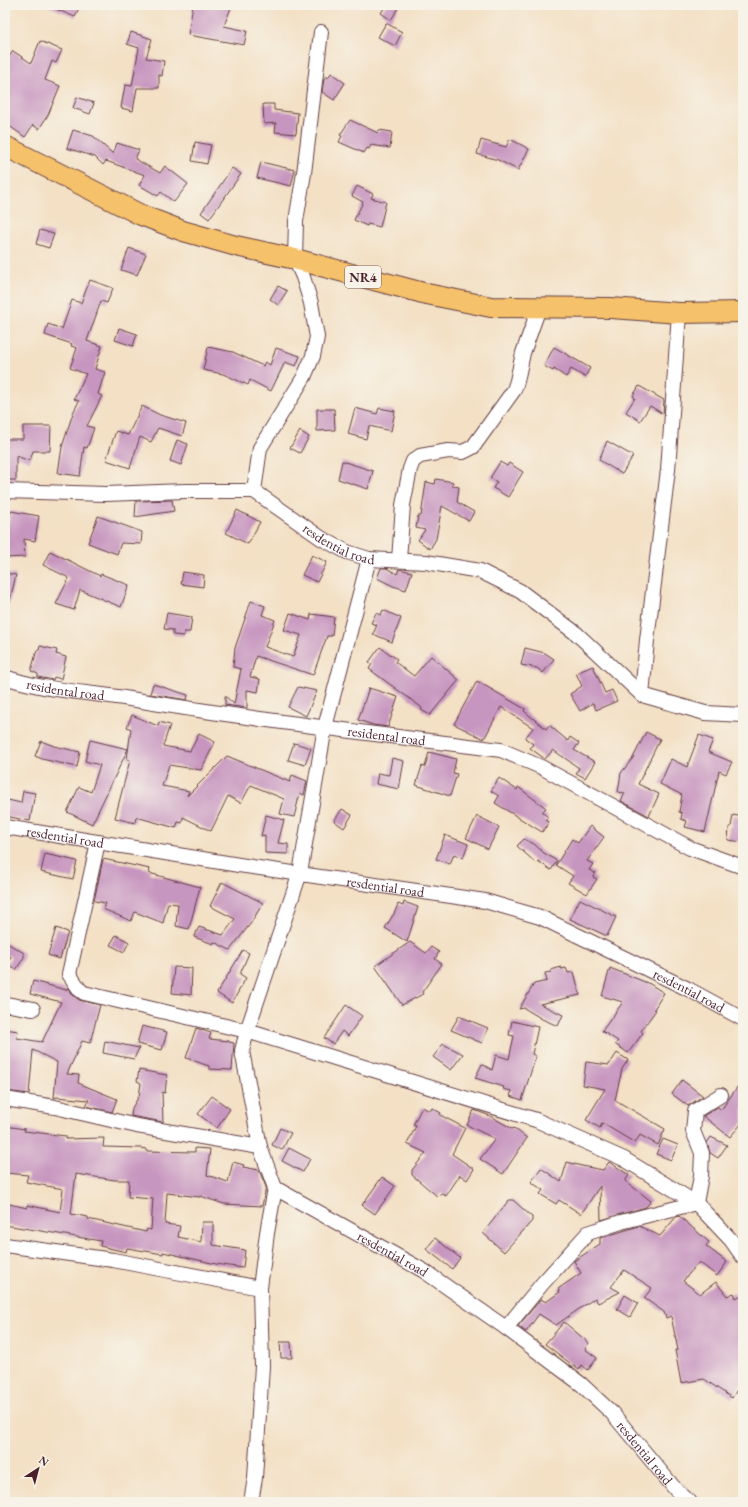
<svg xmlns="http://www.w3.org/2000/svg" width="748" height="1507" font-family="'EB Garamond',serif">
<rect width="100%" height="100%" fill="#f7f3e8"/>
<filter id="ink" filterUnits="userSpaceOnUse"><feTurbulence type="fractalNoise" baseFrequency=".025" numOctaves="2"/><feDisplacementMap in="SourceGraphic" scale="8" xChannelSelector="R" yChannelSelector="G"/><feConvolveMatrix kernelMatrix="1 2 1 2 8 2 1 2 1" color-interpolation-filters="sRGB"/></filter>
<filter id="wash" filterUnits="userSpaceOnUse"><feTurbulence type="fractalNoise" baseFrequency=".012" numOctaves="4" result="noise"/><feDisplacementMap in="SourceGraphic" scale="16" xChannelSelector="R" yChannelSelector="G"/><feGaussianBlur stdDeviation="0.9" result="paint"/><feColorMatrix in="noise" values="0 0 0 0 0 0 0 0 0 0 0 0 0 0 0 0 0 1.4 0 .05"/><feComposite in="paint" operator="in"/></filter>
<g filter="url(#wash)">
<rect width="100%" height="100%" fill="#f3e0c5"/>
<g id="blocks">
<!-- building -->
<g fill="#c796c0" fill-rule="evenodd">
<polygon points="46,5 80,5 75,17"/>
<polygon points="193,5 232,5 224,26 247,31 244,45 188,35"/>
<polygon points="386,5 400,5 391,20 381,13"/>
<polygon points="386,23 402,32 395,46 378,37"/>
<polygon points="131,32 152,39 146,58 164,61 162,76 159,75 159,88 137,88 133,111 121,108 125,85 132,86 139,48 127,44"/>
<polygon points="40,41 62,50 56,63 52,61 45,80 60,86 48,115 39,129 33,125 25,137 5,123 5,63 13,51 31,63"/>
<polygon points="331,73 345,83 334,100 322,92 324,79 326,76 328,78"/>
<polygon points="77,97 94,103 90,114 73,108"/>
<polygon points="263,104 274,104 274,110 298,113 296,134 275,132 276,123 264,124"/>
<polygon points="350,120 378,133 379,130 392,132 390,148 371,145 369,149 367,148 364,153 339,142 342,136 340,135"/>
<polygon points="73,130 93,136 113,154 117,143 139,150 135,159 160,173 165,166 188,184 174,202 161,192 158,196 139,185 145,175 106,161 103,165 95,157 67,148"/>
<polygon points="510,139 529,149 518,170 498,160 477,154 481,140 506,147"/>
<polygon points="195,142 211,145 207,164 192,161"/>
<polygon points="261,162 295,170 291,186 257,178"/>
<polygon points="232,168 241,174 209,219 201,213"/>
<polygon points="357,186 373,194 371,198 386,202 380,227 368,224 367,226 354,220 363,202 352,196"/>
<polygon points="40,230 54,234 49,248 36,244"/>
<polygon points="129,248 146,254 137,275 121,270"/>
<polygon points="90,280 113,288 107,303 101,301 87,341 102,346 95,369 105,372 98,394 102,396 87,426 94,428 87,448 84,447 80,476 58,473 62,447 73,413 79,401 74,399 86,374 70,368 77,348 71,346 72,344 45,335 48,324 62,329 72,300 81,303"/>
<polygon points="278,286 287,291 278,305 270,299"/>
<polygon points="119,328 137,334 133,346 115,340"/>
<polygon points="208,347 233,352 263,366 265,362 270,365 276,348 300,356 296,366 285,362 271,391 250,380 248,385 223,374 203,370"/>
<polygon points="554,347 590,368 585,377 571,369 566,377 554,369 553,371 544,366"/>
<polygon points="639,386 664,400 663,414 650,406 640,421 626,412 635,398 633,396"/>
<polygon points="142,406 160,415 186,423 182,436 158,428 151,442 140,437 130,468 106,460 116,431 128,435"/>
<polygon points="355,408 377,414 379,408 395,411 391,431 369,426 366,439 348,434"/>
<polygon points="317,409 334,409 335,430 317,431"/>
<polygon points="23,426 51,426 50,451 33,451 30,461 16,456 16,480 5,480 5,439 23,439"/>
<polygon points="300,431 309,437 300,453 290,448"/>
<polygon points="177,440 188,444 181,465 170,461"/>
<polygon points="607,441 633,456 622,474 599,460"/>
<polygon points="342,461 373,471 368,489 338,479"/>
<polygon points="500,462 507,466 509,463 523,472 508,497 493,488 497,482 490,478"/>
<polygon points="436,479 453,482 452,486 459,487 457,502 474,512 469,521 442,506 436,539 430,549 418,540 425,530 416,528 418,516 421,516 426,482 435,484"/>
<polygon points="172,500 174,511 135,517 136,501"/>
<polygon points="237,510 260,522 248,544 226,533"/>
<polygon points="11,511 39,516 35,541 24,539 25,557 5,558 5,520 9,522"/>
<polygon points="98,516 142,532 141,544 121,543 117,554 88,543"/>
<polygon points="50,551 100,576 101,574 129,585 121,607 80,590 74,610 56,604 69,578 43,565"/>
<polygon points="312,555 327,562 317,582 302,575"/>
<polygon points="381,568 386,568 397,574 399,569 412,572 406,590 393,586 377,578"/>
<polygon points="183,572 204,575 203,587 181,584"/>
<polygon points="5,573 16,575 9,604 5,604"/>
<polygon points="251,601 265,606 262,615 275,620 265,647 293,657 301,635 284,630 290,613 310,620 311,614 334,617 332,636 327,636 313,675 256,656 250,677 260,679 258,692 247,690 247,708 225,705 225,696 234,704 241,669 233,667 235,648"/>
<polygon points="383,610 401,618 392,642 373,634 377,625 371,623 376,613 381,615"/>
<polygon points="167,613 192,617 190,632 184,632 184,636 173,635 173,630 164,629"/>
<polygon points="40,646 57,650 56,654 66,657 61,679 54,677 53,680 38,677 38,674 31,671 37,650 39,650"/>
<polygon points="380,647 397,659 395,662 414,676 431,656 459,680 430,715 421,710 422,708 421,707 369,669 372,664 369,662"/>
<polygon points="525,648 545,653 554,659 543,673 537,668 521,665"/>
<polygon points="593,666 605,693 612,690 617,701 596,710 593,703 580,711 570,694 582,686 576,673"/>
<polygon points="477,681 525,709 524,711 546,729 549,725 568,741 570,737 579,743 574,750 595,762 585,778 576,773 579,768 553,750 545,759 530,748 533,744 525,738 533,728 501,707 484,739 454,724"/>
<polygon points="153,684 188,695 187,700 150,694"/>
<polygon points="298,687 317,691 306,716 288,707"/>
<polygon points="369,688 398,697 388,727 373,725 358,720"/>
<polygon points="132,715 158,726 159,722 170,725 163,746 190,751 199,734 215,742 201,770 169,765 162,786 189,791 187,796 227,756 290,782 292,775 307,781 304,795 300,793 294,817 280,814 284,799 251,785 241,803 228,796 211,831 183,817 182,823 178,822 176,828 136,817 135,823 115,818 130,760 127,759 131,729 127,727"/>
<polygon points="646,732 660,739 638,784 659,794 649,816 621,801 625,793 618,792 621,773 633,758"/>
<polygon points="699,735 713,740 708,752 732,762 726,774 719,771 705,832 685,827 687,821 681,819 682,813 679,812 682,795 660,784 671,759 687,767"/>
<polygon points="90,740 128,749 92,824 67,812 79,787 91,792 100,765 85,761"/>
<polygon points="41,741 54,746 80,752 77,767 42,759 35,756"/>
<polygon points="294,743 311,748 305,765 288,760"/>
<polygon points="429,752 456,759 453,773 457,774 450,796 416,785 422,766 425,767"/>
<polygon points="392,758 404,761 399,789 376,784 378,773 389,775"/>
<polygon points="499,778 517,790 518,787 546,808 542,812 548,817 545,820 549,823 542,832 495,803 499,796 491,791"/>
<polygon points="23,791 35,793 30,821 5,816 8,800 21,803"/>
<polygon points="342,809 352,815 344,828 334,821"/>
<polygon points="266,815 284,820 278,843 288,844 288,854 265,853 265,835 261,836"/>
<polygon points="733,815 743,817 743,842 728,840 729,827 731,827"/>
<polygon points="477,816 499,827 488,849 466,838"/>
<polygon points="590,826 604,837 587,861 593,864 589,870 595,873 593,877 597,879 587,894 568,883 573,876 556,865 572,839 578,843"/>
<polygon points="445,835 468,844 463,858 454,854 450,864 436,859"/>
<polygon points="524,839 534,844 544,853 557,861 551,870 538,861 536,863 517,846"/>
<polygon points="45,854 77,861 73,879 41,872"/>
<polygon points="103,859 150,869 149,873 200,887 189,929 176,926 178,904 168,903 163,923 135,912 131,921 103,909 106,903 94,901"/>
<polygon points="222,882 263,903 251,923 230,950 214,942 213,944 194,937 199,927 223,935 235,919 210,906"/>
<polygon points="580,899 616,917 607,936 570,919"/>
<polygon points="404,902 418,907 407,942 385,928 395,912 398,904 403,906"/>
<polygon points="56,928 68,932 60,959 48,955"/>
<polygon points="116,935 129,942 124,952 110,945"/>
<polygon points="5,942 24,953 24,957 16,970 7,964 11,957 5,954"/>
<polygon points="410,942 426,953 431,947 439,952 435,959 442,964 422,992 423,994 402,1005 375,966"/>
<polygon points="243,950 249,953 240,974 246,978 232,1003 217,993"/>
<polygon points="174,967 192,968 191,995 172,993"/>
<polygon points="561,967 561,969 566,968 568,973 574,972 580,995 540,1004 563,1015 558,1026 542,1019 524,1008 519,1009 534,984 547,981 545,973 551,972 551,970"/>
<polygon points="610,968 650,984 664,993 654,1009 656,1010 641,1031 643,1033 628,1053 615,1044 618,1041 602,1031 623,1002 602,996"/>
<polygon points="33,981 66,990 68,987 73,995 79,1000 100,1005 90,1043 82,1041 67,1074 79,1075 78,1083 117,1099 112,1112 86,1106 89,1100 56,1097 55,1098 54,1098 57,1062 33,1050 29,1094 5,1091 5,1029 18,1031 17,1038 42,1042 61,1002 30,994"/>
<polygon points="346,1005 362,1016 348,1036 342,1031 333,1044 324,1038"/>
<polygon points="459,1016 488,1028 482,1043 451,1030"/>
<polygon points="512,1021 538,1027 532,1054 536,1056 522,1100 510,1096 512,1091 503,1089 504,1087 475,1078 482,1064 492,1070 496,1055 509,1059 514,1036 509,1035"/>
<polygon points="142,1026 167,1032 162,1050 137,1044"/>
<polygon points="196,1028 211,1033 209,1039 229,1041 229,1042 234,1043 232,1070 209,1069 209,1066 186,1058"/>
<polygon points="105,1041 139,1048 134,1059 103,1053"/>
<polygon points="443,1044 463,1054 451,1070 433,1057"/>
<polygon points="617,1053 628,1060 622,1069 615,1100 665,1129 658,1145 640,1135 635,1143 602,1123 600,1128 586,1120 605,1089 583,1085 586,1062 609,1065"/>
<polygon points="139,1070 167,1075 165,1093 162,1092 163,1122 131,1116 132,1108 139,1096 141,1083 137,1081"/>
<polygon points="743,1079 743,1122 730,1137 703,1116 718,1107 721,1110"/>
<polygon points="682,1080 703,1096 688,1106 672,1094"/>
<polygon points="212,1096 230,1109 217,1128 198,1114"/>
<polygon points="422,1107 430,1111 432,1108 441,1113 440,1115 465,1128 452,1154 474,1169 467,1180 460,1175 446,1196 441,1193 438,1197 412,1175 412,1170 426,1153 407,1144 416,1126 413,1125"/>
<polygon points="474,1110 490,1116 513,1129 514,1128 527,1138 503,1174 480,1159 495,1139 467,1125"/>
<path d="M5,1126l20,3 -1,2 42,5v3l38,-1 -1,9 37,1 6,1v2l49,1v-4l15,1 -3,26 21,7 5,-20 11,3 -1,2 16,3 7,17 -4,19 -38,-2 -24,-8v1l-33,-4 -2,31 15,2 -2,11 23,5 1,-20h11v23l32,5 -2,18 -27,-4 -53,-12v2l-36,-6 -1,4 -26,-6 1,-5 -96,-16v-22l22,5v-3l33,7 3,-23 -37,-7 2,-7 -23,-2zM76,1174l39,6h14l-1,17 25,2 -2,31 -4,-1 -1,3 -58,-13v-2l-17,-3z"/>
<polygon points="280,1128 291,1133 282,1150 272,1145"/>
<polygon points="711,1137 727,1145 718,1158 710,1153 707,1143"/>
<polygon points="663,1139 678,1145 671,1160 656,1154"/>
<polygon points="289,1148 310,1159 303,1172 282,1161"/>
<polygon points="567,1162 582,1166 603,1170 609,1162 629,1175 625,1181 651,1201 646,1207 601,1220 600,1186 581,1214 559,1200 556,1204 540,1194 543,1190 531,1182 541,1168 561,1182"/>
<polygon points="382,1177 395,1186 375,1214 362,1205"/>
<polygon points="509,1200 513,1200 532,1217 532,1221 504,1252 483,1233"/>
<polygon points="679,1216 709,1242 706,1246 727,1262 717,1276 699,1262 683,1281 700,1294 716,1282 727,1296 734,1293 736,1298 743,1294 743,1385 740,1385 732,1398 704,1379 681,1383 675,1350 678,1350 671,1316 666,1318 664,1312 644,1298 652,1288 624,1270 611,1287 620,1292 598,1303 595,1298 556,1325 539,1314 526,1332 518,1326 541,1299 546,1302 560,1292 558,1289 581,1273 574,1261 600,1244 600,1238 639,1226 660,1236 676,1217"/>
<polygon points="435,1238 460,1258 452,1269 426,1249"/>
<polygon points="625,1295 638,1303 630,1317 617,1309"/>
<polygon points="564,1322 589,1343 585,1349 597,1358 588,1370 582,1365 579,1370 545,1344"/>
<polygon points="280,1342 291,1342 292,1358 281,1358"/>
</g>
</g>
</g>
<g filter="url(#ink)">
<use href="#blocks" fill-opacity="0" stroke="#633c42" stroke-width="1"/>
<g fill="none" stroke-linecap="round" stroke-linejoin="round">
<defs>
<g id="minor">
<polyline points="679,313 668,470 647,640 642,695 705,713 743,715"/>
<path id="s1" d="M5,491l101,3 79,-3h69l67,47 26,14 22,7 57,3 54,9 40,20 57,43 65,61"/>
<polyline points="254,491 260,448 304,377 313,356 317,337 311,303 303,277 295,259 296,221 304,173 321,32"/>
<polyline points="399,560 403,505 410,469 413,461 420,456 448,451 463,452 473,447 514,390 517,381 523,353 539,308"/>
<path id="s2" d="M5,677c40,14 84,15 125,22 123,21 248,35 371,51l40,17 149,81 53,19"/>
<path id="s3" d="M5,827l234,38 246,36 55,16 148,72 55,30"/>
<polyline points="98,842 69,974 80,990 84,993 247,1031 536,1120 624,1159 696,1203 731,1240 743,1257"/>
<polyline points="5,1004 33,1009"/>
<polyline points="5,1099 55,1107 137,1126 260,1147"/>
<path id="s4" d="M275,1188l149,83 82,57 75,56 31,29 64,77 14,12"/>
<polyline points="5,1245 113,1260 260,1288"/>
<polyline points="506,1328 542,1284 588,1233 621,1222 696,1203 701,1176 702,1153 693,1131 695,1111 721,1095"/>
<polyline points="251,1502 255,1478 262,1366 260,1288 267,1233 275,1188 260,1147 247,1077 242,1051 247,1031 300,873 325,727 369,559"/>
</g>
<polyline id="highway" points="5,146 141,215 183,231 236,246 295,259 427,294 491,307 611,308 679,313 743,312"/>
</defs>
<!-- minor casing -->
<use href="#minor" stroke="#633c42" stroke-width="16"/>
<!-- highway casing -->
<use href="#highway" stroke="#633c42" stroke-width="22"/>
<!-- minor -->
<use href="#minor" stroke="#fff" stroke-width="14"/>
<!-- highway -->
<use href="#highway" stroke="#f5c16b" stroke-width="20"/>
</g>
</g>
<g text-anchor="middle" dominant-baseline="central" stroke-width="3.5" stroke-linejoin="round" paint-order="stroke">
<!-- shield labels -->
<rect fill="#f7f3e8" stroke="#7e5f64" stroke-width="1" x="345" y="266" width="36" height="22" rx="3"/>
<g font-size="13" font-weight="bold" fill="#4a1f2b">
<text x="363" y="277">NR4</text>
</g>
<!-- street labels -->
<g font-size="14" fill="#4a1f2b" stroke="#f7f3e8">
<text stroke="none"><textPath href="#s1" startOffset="350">resdential road</textPath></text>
<text stroke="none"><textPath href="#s2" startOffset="62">residental road</textPath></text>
<text stroke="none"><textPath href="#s2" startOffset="386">residental road</textPath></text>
<text stroke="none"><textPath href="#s3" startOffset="61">resdential road</textPath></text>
<text stroke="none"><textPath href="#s3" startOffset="385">resdential road</textPath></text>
<text stroke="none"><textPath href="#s3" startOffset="709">resdential road</textPath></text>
<text stroke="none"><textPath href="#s4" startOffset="135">resdential road</textPath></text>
<text stroke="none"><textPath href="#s4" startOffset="458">resdential road</textPath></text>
</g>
</g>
<!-- margin -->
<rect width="748" height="1507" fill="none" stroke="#f7f3e8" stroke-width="20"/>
<!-- north arrow -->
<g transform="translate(38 1469) rotate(36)" stroke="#f7f3e8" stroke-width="3" paint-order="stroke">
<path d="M0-3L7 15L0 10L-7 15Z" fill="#4a1f2b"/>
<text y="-6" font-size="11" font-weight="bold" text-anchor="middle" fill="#4a1f2b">N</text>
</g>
</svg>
